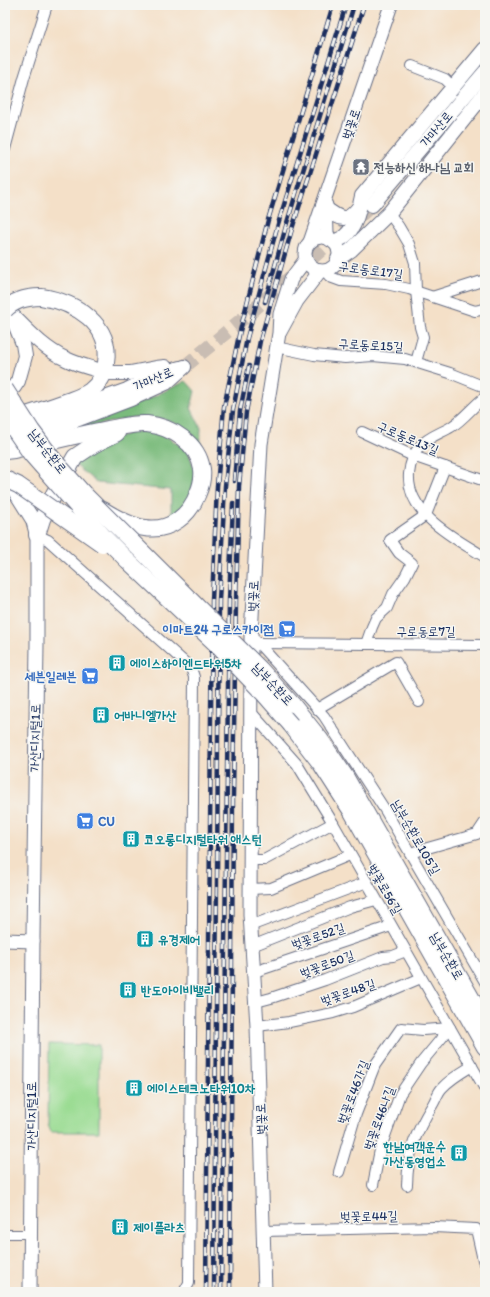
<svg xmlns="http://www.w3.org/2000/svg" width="490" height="1297" font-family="Itim,'Poor Story',sans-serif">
<rect width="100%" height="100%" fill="#f6f6f2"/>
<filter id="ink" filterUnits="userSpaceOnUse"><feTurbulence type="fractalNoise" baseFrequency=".025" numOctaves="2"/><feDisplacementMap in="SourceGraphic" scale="8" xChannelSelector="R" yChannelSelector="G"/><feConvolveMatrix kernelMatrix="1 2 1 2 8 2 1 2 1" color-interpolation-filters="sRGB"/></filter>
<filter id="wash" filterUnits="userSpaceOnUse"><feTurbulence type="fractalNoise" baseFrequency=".012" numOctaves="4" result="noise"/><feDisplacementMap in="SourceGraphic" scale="16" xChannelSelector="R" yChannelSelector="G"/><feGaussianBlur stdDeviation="0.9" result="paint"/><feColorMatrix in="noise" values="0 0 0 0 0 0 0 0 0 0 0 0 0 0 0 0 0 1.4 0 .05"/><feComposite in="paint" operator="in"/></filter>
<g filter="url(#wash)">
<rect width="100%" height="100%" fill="#f4e0c8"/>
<!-- green -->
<polygon fill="#99db91" stroke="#5a8578" points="49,1044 99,1045 99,1132 51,1132 48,1125"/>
<!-- forest -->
<g fill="#7abb7b" stroke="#4a756c">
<polygon points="186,381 195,391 191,408 201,428 200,448 182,426 163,419 134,417 66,432 146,400"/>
<polygon points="157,430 188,451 196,473 190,500 171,517 171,490 97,483 74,464 121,436 133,432"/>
</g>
</g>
<g filter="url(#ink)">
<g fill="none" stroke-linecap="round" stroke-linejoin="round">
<!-- secondary-tunnel -->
<polyline stroke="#c9bdb3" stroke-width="14" stroke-dasharray="14 7" stroke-linecap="butt" points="184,367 251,312 372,205"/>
<defs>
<polyline id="pedestrian" points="5,1234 31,1234"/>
<g id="minor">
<polyline points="412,66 445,79 453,87"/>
<polyline points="5,149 24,78 47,5"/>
<polyline points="389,213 399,227 409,244 415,263 416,291 420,327 423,337 416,362"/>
<polyline points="325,271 330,277 341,281 386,284 409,289 475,311 485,309"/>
<polyline points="432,297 485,280"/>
<polyline points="276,347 314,355 345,358 373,356 405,359 450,373 485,387"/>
<path d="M485,397c-12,9 -21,22 -34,30 -10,6 -23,10 -31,19 -7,8 -10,18 -11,28 -3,40 47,65 76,83"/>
<polyline points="362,432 413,456 485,481"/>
<polyline points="37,535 48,540 191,668 194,677 189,1283 184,1292"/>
<polyline points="251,636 258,643 324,716 385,810 485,982"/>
<polyline points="258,643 485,645"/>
<polyline points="366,644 372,627 376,618 387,608 393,594 405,577 412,563 399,553 390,540 426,515 445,467"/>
<polyline points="317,709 396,662 419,702"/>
<polyline points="250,711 297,764 333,823 485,1089"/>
<polyline points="410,853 477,834 485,822"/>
<polyline points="250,860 264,860 333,823"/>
<polyline points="250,889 271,888 350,855"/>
<polyline points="250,926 367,882"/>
<polyline points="252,946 350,907 376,900"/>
<polyline points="254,972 391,926"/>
<polyline points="256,1002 271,998 325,980 383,957 393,956 406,951"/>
<polyline points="257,1026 289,1022 333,1013 353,1007 421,978"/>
<polyline points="339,1172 356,1114 371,1075 375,1065 401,1028 423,1030 450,1028"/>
<polyline points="373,1185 380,1150 400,1094 421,1063 450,1028"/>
<path d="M407,1185c1,-35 8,-51 26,-81 3,-5 5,-12 9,-16 8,-9 20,-16 30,-22"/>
<polyline points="264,1231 434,1227 476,1229 483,1260 485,1263"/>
</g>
<g id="tertiary">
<polyline points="326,205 327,233 330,240"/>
<circle cx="322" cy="254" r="17"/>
<polyline points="310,242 391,5"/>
<polyline points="280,332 297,301 320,271"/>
<polyline points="5,940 33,941"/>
<polyline points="30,1292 33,936 37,644 37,535"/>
<polyline points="265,1292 257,1026 250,914 251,636 261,444 279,333 280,314 291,279 306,259"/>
</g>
<g id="secondary">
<polyline points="372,205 485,72"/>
<path d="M325,208c16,12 22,15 34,-1"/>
<path d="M334,242c3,-2 8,-3 11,-6 11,-9 14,-27 17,-40l123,-147"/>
<polyline points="338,259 351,250 389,213 485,93"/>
<path d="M11,314c17,17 33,35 55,45 10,5 21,8 32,11"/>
<polyline points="108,373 130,373 156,368 165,367"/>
<polyline points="5,396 14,387 18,381 25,356 23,344 13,319"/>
<polyline points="5,431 58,415 127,390 159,374 180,368"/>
<polyline points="5,444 55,428 131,399 166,383 184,367"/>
<polyline points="8,480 33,520 37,535"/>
</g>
<g id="primary">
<path d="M10,420c20,-6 39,-12 58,-19 8,-3 15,-5 22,-10 9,-7 15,-17 16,-28 6,-39 -31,-61 -65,-66"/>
<path d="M5,451l9,-1c31,-7 63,-15 94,-21 13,-2 26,-6 39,-5 25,3 51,19 55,45 1,8 -1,17 -4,24 -8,22 -28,39 -53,35 -15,-2 -29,-10 -42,-18"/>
<polyline points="37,535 42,519 54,494 75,457 93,445 117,433"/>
<polyline points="292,704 320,739 345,776 485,1022"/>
<polyline points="291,725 321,764 352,812 485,1047"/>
</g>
</defs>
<!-- pedestrian casing -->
<use href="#pedestrian" stroke="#676d83" stroke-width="10"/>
<!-- minor casing -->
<use href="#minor" stroke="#676d83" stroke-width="12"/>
<!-- tertiary casing -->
<use href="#tertiary" stroke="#676d83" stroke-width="15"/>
<!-- secondary casing -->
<use href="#secondary" stroke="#676d83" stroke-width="16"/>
<!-- primary casing -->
<use href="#primary" stroke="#676d83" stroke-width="18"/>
<!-- pedestrian -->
<use href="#pedestrian" stroke="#fff" stroke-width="8"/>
<!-- minor -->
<use href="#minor" stroke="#fff" stroke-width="10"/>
<!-- tertiary -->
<use href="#tertiary" stroke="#fff" stroke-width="13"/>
<!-- secondary -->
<use href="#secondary" stroke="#fff" stroke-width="14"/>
<!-- primary -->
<use href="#primary" stroke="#fff" stroke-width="16"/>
<defs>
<g id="rail">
<polyline points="265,302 286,226 354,5"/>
<polyline points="234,481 240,411 249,366"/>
<polyline points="206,1292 212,601 217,486 224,407 239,335 268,220 333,5"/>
<polyline points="214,1292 219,601 225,486 233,410 247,338 278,224 346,5"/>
<polyline points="221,1292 229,601 233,503"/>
<polyline points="230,1292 233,795 236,601 239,486 246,412 260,341 292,229 364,5"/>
</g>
</defs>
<!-- rail casing -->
<use href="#rail" stroke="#1b2f5e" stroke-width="4.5"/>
<!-- rail -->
<use href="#rail" stroke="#f6f6f2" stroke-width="3" stroke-dasharray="9" stroke-linecap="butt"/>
<defs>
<g id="primary-bridge">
<path d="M5,310c9,-10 23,-13 36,-13"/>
<polyline points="5,389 32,431 53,459 84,494 260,669 292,704"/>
<polyline points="5,416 31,454 104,537 128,561 215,643 264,694 291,725"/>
<polyline points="5,479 18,485 102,544"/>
</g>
</defs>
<!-- primary-bridge casing -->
<use href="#primary-bridge" stroke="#676d83" stroke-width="18" stroke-linecap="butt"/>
<!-- primary-bridge -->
<use href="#primary-bridge" stroke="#fff" stroke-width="16"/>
</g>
</g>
<!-- icons -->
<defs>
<symbol id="temple-square" viewBox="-11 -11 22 22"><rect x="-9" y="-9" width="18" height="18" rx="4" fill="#6b7280" stroke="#f6f6f2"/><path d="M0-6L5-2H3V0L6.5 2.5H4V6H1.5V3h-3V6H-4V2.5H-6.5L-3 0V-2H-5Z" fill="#fff"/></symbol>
<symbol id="supermarket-square" viewBox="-11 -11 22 22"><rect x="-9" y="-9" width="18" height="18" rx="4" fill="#3f7fe0" stroke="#f6f6f2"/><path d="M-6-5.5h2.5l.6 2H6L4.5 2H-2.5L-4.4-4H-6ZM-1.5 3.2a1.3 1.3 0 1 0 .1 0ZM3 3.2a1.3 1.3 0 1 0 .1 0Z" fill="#fff"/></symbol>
<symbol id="building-square" viewBox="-11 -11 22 22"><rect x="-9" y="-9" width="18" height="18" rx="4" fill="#0f9aa8" stroke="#f6f6f2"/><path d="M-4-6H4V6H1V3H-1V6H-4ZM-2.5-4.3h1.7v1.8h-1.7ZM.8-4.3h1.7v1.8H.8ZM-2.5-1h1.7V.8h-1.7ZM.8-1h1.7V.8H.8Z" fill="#fff"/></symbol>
</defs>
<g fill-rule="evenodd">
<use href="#temple-square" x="351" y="157" width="20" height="20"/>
<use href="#supermarket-square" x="277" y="619" width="20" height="20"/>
<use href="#building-square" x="107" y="653" width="20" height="20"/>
<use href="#supermarket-square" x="80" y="666" width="20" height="20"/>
<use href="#building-square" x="91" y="705" width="20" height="20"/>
<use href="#supermarket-square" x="75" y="811" width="20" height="20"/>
<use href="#building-square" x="121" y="829" width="20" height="20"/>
<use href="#building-square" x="135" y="929" width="20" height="20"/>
<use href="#building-square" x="118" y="980" width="20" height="20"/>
<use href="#building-square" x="124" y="1078" width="20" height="20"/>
<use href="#building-square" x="449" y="1143" width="20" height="20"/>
<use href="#building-square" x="110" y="1217" width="20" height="20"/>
</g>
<g text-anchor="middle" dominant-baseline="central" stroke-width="3" stroke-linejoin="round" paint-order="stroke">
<!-- street labels -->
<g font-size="13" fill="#1b2f5e" stroke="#f6f6f2">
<text transform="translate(351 124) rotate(-71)">벚꽃로</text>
<text transform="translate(436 129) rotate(-50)">가마산로</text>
<text transform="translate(371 270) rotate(8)">구로동로17길</text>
<text transform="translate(371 345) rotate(3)">구로동로15길</text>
<text transform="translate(153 379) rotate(-23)">가마산로</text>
<text transform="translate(408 438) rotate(23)">구로동로13길</text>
<text transform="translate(48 451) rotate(52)">남부순환로</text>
<text transform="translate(253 596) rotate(-87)">벚꽃로</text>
<text x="426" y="631">구로동로7길</text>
<text transform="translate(273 684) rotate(47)">남부순환로</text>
<text transform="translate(35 738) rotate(-89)">가산디지털1로</text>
<text transform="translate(416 837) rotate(60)">남부순환로105길</text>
<text transform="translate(385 889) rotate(60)">벚꽃로56길</text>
<text transform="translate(318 936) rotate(-19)">벚꽃로52길</text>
<text transform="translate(447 956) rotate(60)">남부순환로</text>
<text transform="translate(327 964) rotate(-20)">벚꽃로50길</text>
<text transform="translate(348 992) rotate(-19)">벚꽃로48길</text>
<text transform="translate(353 1092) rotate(-69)">벚꽃로46가길</text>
<text transform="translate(31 1116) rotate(-90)">가산디지털1로</text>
<text transform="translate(379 1118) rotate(-70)">벚꽃로46나길</text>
<text transform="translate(261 1119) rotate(-92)">벚꽃로</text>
<text transform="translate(369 1216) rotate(-1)">벚꽃로44길</text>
</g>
<!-- worship labels -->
<g font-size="13" font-weight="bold" fill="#5b616d" stroke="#f6f6f2" text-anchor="start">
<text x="374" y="167">전능하신 하나님 교회</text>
</g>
<!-- shop labels -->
<g font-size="13" font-weight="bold" fill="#366cbe" stroke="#f6f6f2" text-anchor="end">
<text x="274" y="629">이마트24 구로스카이점</text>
<text x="77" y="676">세븐일레븐</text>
<text x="98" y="821" text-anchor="start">CU</text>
</g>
<!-- culture labels -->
<g font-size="13" font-weight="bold" fill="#0d838f" stroke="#f6f6f2" text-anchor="start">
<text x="130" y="663">에이스하이엔드타워5차</text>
<text x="114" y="715">어바니엘가산</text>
<text x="144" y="839">코오롱디지털타워 애스턴</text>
<text x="158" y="939">유경제어</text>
<text x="141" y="990">반도아이비밸리</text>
<text x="147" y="1088">에이스테크노타워10차</text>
<text x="446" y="1146" text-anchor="end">한남여객운수<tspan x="446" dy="15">가산동영업소</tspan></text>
<text x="133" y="1227">제이플라츠</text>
</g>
</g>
<!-- margin -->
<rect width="490" height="1297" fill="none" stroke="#f6f6f2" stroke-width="20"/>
</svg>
